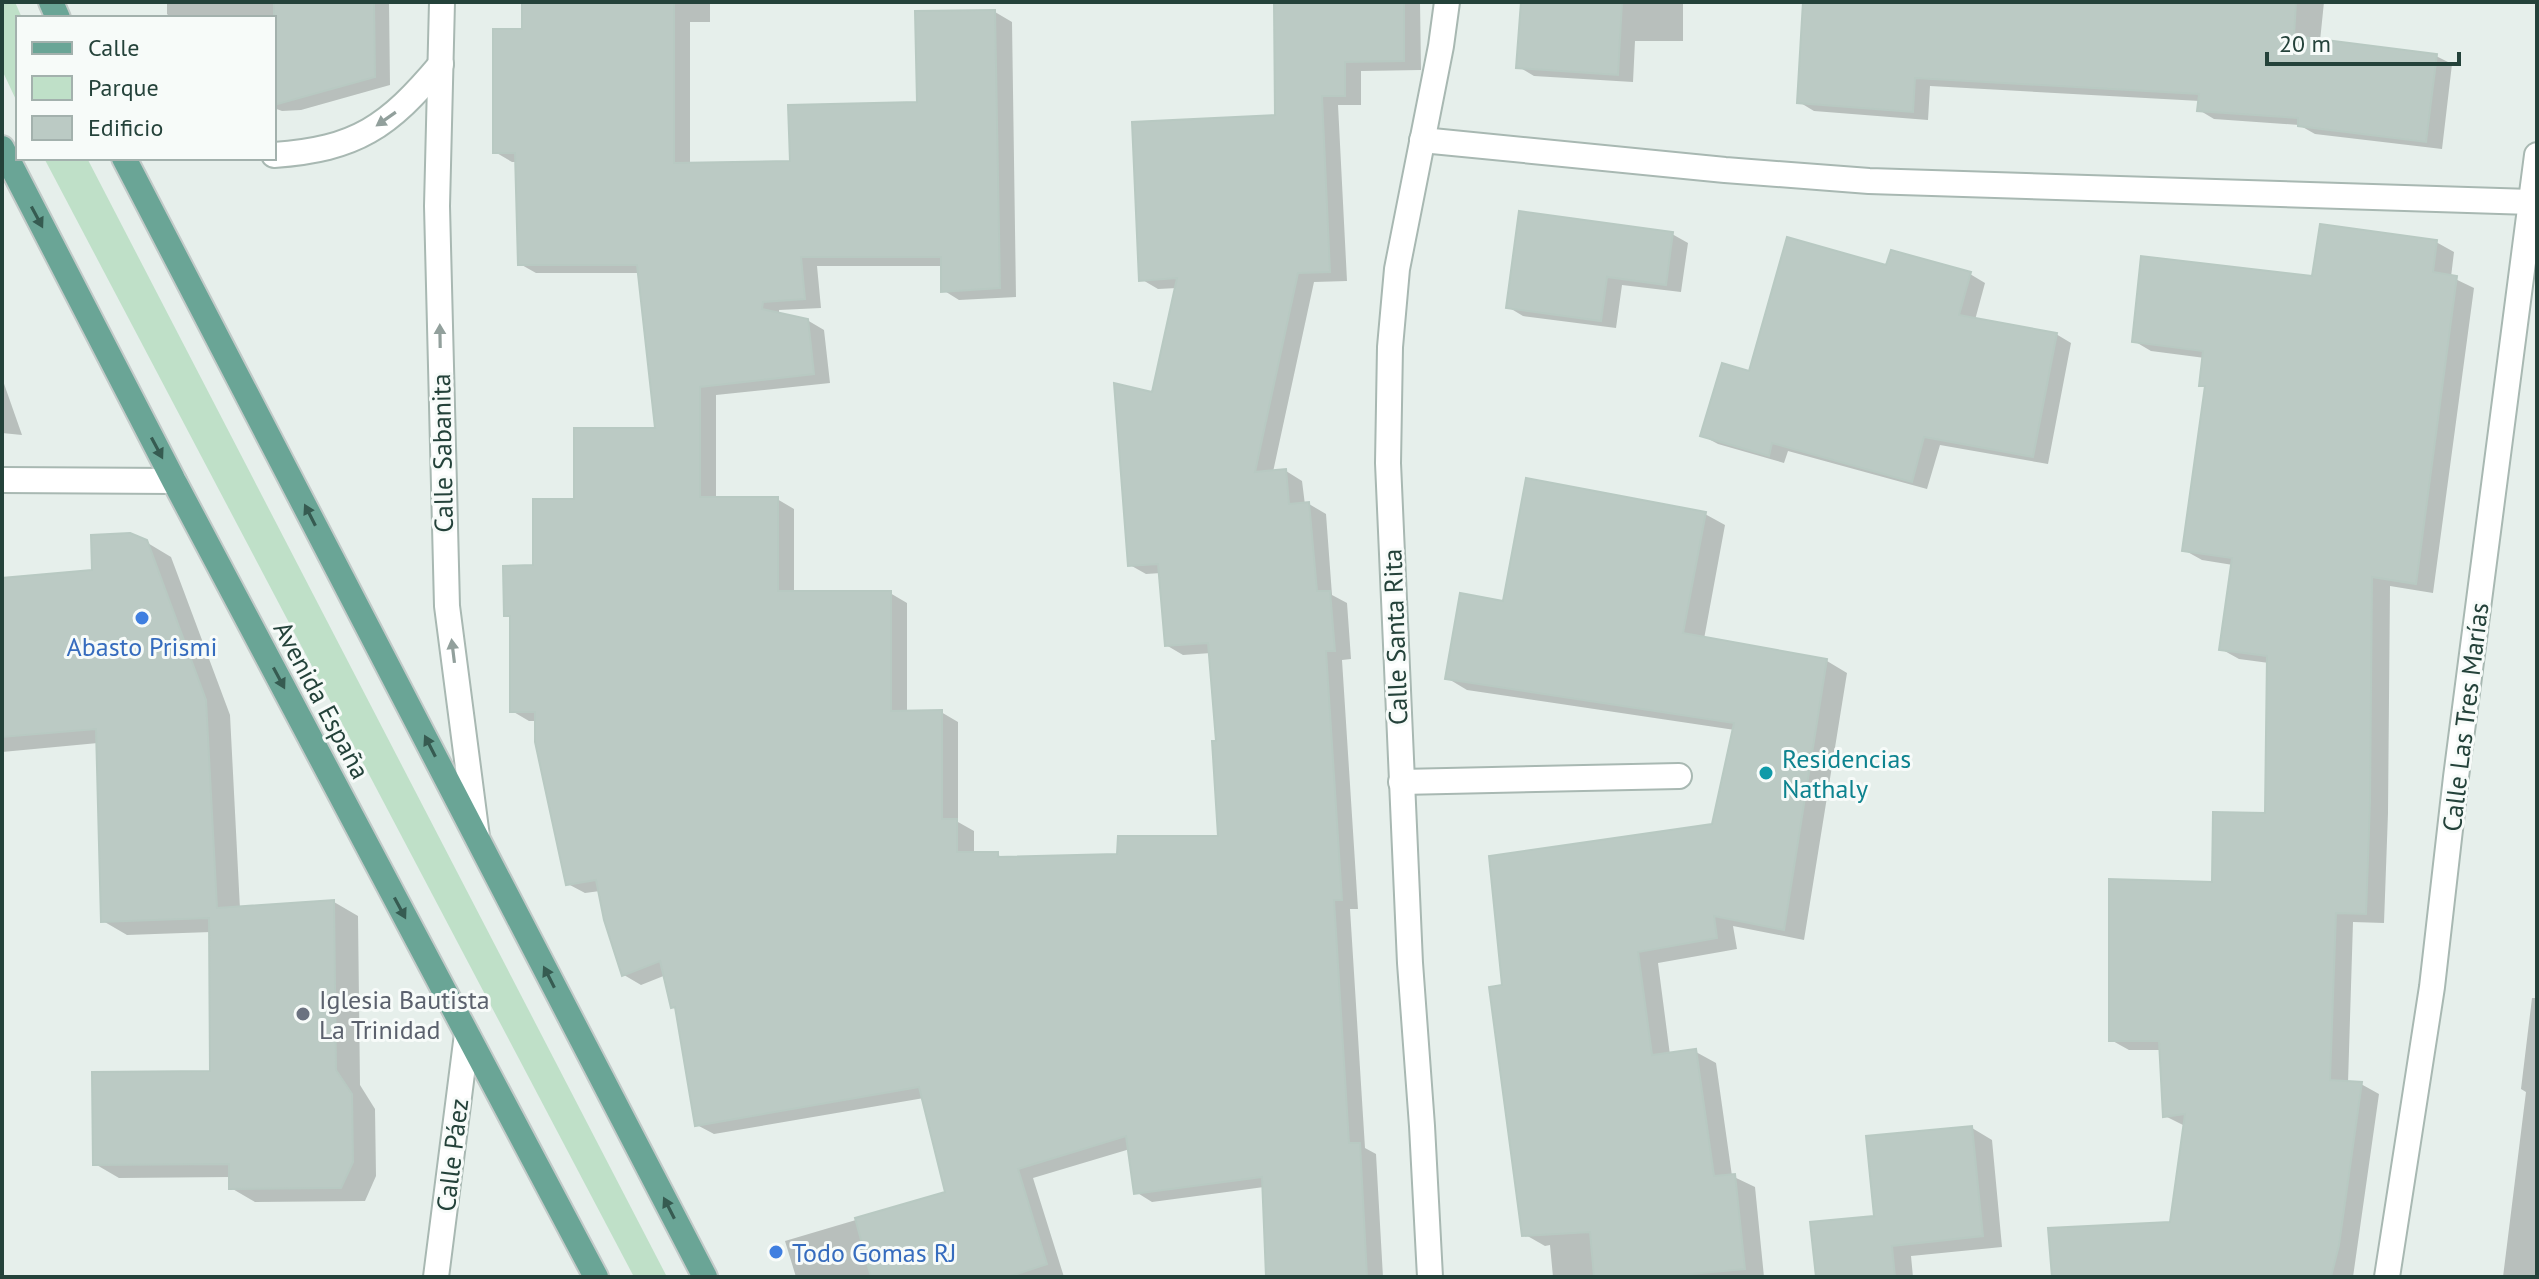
<svg xmlns="http://www.w3.org/2000/svg" width="2539" height="1279" font-family="'PT Sans',sans-serif">
<rect width="100%" height="100%" fill="#e6efeb"/>
<!-- green -->
<g fill="#bfe0c8">
<polygon points="2,2 15,2 22,18 18,18 18,104 2,70"/>
<polygon points="44,158 87,158 667,1277 634,1277"/>
</g>
<!-- shadow -->
<g fill="#0003">
<polygon points="167,2 389,2 390,85 301,110 282,111 274,108 274,18 171,18 167,14"/>
<polygon points="524,2 710,2 710,22 690,22 690,164 792,163 919,104 995,12 1012,22 1016,297 959,300 943,290 943,266 817,266 821,308 779,310 779,315 807,320 824,330 830,383 716,395 716,499 777,499 794,509 794,593 890,593 907,603 907,713 941,712 958,722 958,822 974,831 974,854 997,854 1004,859 1119,856 1220,838 1218,742 1211,653 1183,655 1166,645 1161,573 1146,574 1130,565 1154,394 1177,288 1158,289 1141,279 1277,117 1276,2 1420,2 1421,70 1361,71 1361,105 1338,105 1347,281 1314,282 1273,472 1286,471 1302,481 1305,505 1309,504 1326,514 1332,595 1347,603 1351,659 1342,660 1358,909 1350,909 1365,1148 1376,1154 1383,1277 1267,1277 1264,1187 1152,1202 1136,1192 1130,1149 1033,1178 1064,1277 796,1277 785,1241 947,1193 924,1098 714,1134 697,1125 678,1010 673,1007 666,975 641,985 624,975 600,891 585,893 568,884 537,721 529,721 512,711 512,618 506,615 576,501 657,430 640,273 536,273 520,264 517,162 512,162 495,152 524,31"/>
<polygon points="1523,2 1683,2 1683,41 1635,41 1633,82 1534,76 1519,67"/>
<polygon points="1805,2 2324,2 2320,41 2436,56 2452,64 2442,149 2315,134 2299,125 2214,119 2199,110 2200,101 1930,86 1928,120 1814,111 1799,102"/>
<polygon points="1672,234 1688,243 1681,292 1622,285 1616,328 1523,316 1508,307"/>
<polygon points="2436,242 2454,252 2451,277 2474,288 2433,593 2390,586 2388,813 2384,923 2353,922 2348,1083 2361,1084 2379,1094 2353,1277 2221,1277 2185,1126 2165,1116 2161,1050 2129,1050 2111,1040 2214,884 2267,815 2269,663 2239,659 2221,649 2233,565 2202,560 2184,550 2207,388 2201,384 2205,358 2151,351 2134,341 2314,278"/>
<polygon points="1888,267 1970,274 1985,283 1975,320 2056,334 2071,343 2048,464 1940,445 1927,489 1788,451 1784,463 1718,444 1703,436"/>
<polygon points="2,378 22,435 2,433"/>
<polygon points="1705,514 1725,525 1704,639 1827,661 1847,673 1804,940 1733,926 1737,949 1658,963 1670,1055 1696,1052 1716,1063 1732,1176 1755,1187 1764,1277 1553,1277 1550,1245 1545,1246 1524,1234 1504,987 1714,825 1735,730 1467,690 1447,678 1505,603"/>
<polygon points="146,542 171,557 230,715 240,909 334,902 358,916 360,1085 375,1109 376,1176 365,1201 255,1202 231,1188 231,1177 119,1178 95,1164 212,1073 211,932 127,935 103,921 98,743 2,752 2,580 94,572"/>
<polygon points="2532,998 2537,998 2537,1277 2503,1277 2526,1092 2521,1089"/>
<polygon points="1972,1128 1992,1140 2002,1247 1911,1256 1913,1277 1818,1277 1876,1218"/>
</g>
<!-- building -->
<g fill="#bbcac4" stroke="#b8c9c2" stroke-width="2">
<polygon points="274,2 374,2 375,77 274,105"/>
<polygon points="522,2 674,2 674,163 790,161 788,105 917,102 915,11 995,10 1000,288 941,292 941,257 801,257 805,299 763,302 762,309 808,319 814,374 700,387 700,497 778,497 778,591 891,591 891,711 942,710 942,819 957,819 957,852 998,852 998,857 1117,854 1118,836 1218,836 1212,741 1216,741 1208,643 1165,646 1158,564 1128,566 1114,383 1152,392 1177,278 1139,281 1132,122 1275,115 1274,2 1404,2 1404,61 1345,62 1345,96 1322,96 1330,272 1298,273 1255,472 1286,469 1289,504 1309,502 1317,591 1330,591 1335,651 1326,651 1342,900 1334,900 1349,1143 1360,1143 1367,1277 1266,1277 1262,1177 1134,1194 1126,1136 1018,1169 1047,1264 1008,1277 871,1277 855,1218 945,1192 919,1087 695,1126 675,1007 671,1008 660,961 622,976 604,920 596,880 566,885 535,742 535,712 510,712 510,616 504,616 503,566 533,565 533,499 574,499 574,428 655,428 637,265 518,265 515,153 493,153 493,29 522,29"/>
<polygon points="1521,2 1622,2 1618,75 1516,68"/>
<polygon points="1803,2 2296,2 2294,36 2437,54 2426,142 2298,126 2298,118 2197,111 2199,94 1915,78 1913,112 1797,103"/>
<polygon points="1519,211 1673,232 1666,285 1607,277 1601,321 1506,308"/>
<polygon points="2320,224 2437,240 2433,272 2457,276 2416,584 2372,577 2370,802 2366,914 2336,913 2330,1080 2362,1082 2339,1245 2331,1277 2052,1277 2048,1228 2170,1222 2185,1114 2163,1117 2159,1041 2109,1041 2109,879 2212,882 2213,812 2265,813 2267,656 2219,650 2232,558 2182,551 2205,386 2199,386 2203,351 2132,342 2141,256 2312,276"/>
<polygon points="1787,237 1886,265 1891,250 1971,272 1959,315 2057,333 2033,457 1924,437 1912,482 1772,443 1769,456 1700,436 1722,363 1749,371"/>
<polygon points="1526,478 1706,512 1683,633 1827,659 1784,930 1714,916 1717,938 1638,952 1652,1055 1696,1049 1714,1176 1735,1174 1745,1269 1658,1277 1594,1277 1590,1232 1522,1236 1489,987 1502,985 1489,856 1712,824 1734,723 1445,679 1460,593 1503,601"/>
<polygon points="130,533 147,540 206,700 217,908 334,900 336,1070 352,1094 353,1162 341,1188 229,1189 229,1164 93,1165 92,1072 210,1071 209,918 101,922 96,729 2,737 2,578 92,570 91,535"/>
<polygon points="1972,1126 1983,1236 1892,1246 1895,1277 1816,1277 1810,1222 1874,1216 1866,1136"/>
</g>
<g fill="none" stroke-linecap="round" stroke-linejoin="round">
<defs>
<g id="minor">
<polyline points="442,2 437,206 447,606 477,837"/>
<polyline points="1422,140 1725,170 1869,181 2531,202"/>
<path d="M274,155c83,-6 114,-28 167,-91"/>
<polyline points="2,480 174,481"/>
<polyline points="1401,782 1679,776"/>
<polyline points="436,1277 467,1034"/>
<polyline points="1430,1277 1422,1126 1410,963 1388,463 1390,347 1397,269 1441,46 1447,2"/>
<polyline points="2387,1277 2432,987 2456,777 2537,155"/>
</g>
<g id="major">
<polyline points="51,2 58,18"/>
<polyline points="2,148 174,481 596,1277"/>
<polyline points="124,158 705,1277"/>
</g>
</defs>
<!-- minor casing -->
<use href="#minor" stroke="#a8b8b2" stroke-width="28"/>
<!-- major casing -->
<use href="#major" stroke="#c2cac8" stroke-width="28"/>
<!-- minor -->
<use href="#minor" stroke="#fff" stroke-width="24"/>
<!-- major -->
<use href="#major" stroke="#6aa596" stroke-width="24"/>
</g>
<!-- one-way arrows -->
<defs><path id="oneway-solid" d="M-6-.8H1V-3.2L6.5 0L1 3.2V.8H-6Z" transform="scale(2)"/></defs>
<g fill="#92a09c">
<use href="#oneway-solid" transform="translate(386 119) rotate(145)"/>
<use href="#oneway-solid" transform="translate(440 336) rotate(-91)"/>
<use href="#oneway-solid" transform="translate(453 651) rotate(-97)"/>
</g>
<g fill="#365b51">
<use href="#oneway-solid" transform="translate(37 217) rotate(62)"/>
<use href="#oneway-solid" transform="translate(157 448) rotate(62)"/>
<use href="#oneway-solid" transform="translate(310 515) rotate(-117)"/>
<use href="#oneway-solid" transform="translate(279 678) rotate(62)"/>
<use href="#oneway-solid" transform="translate(430 746) rotate(-117)"/>
<use href="#oneway-solid" transform="translate(400 908) rotate(62)"/>
<use href="#oneway-solid" transform="translate(549 977) rotate(-117)"/>
<use href="#oneway-solid" transform="translate(669 1208) rotate(-117)"/>
</g>
<!-- markers -->
<g fill="#3f7fe0" stroke="#f7fbf9" stroke-width="3">
<circle cx="142" cy="618" r="8"/>
<circle cx="776" cy="1252" r="8"/>
</g>
<circle fill="#0f9aa8" stroke="#f7fbf9" stroke-width="3" cx="1766" cy="773" r="8"/>
<circle fill="#6b7280" stroke="#f7fbf9" stroke-width="3" cx="303" cy="1014" r="8"/>
<g text-anchor="middle" dominant-baseline="central" stroke-width="6" stroke-linejoin="round" paint-order="stroke">
<!-- street labels -->
<g font-size="26" fill="#24423a" stroke="#f7fbf9">
<text transform="translate(442 453) rotate(-91)">Calle Sabanita</text>
<text transform="translate(1395 637) rotate(-92)">Calle Santa Rita</text>
<text transform="translate(322 700) rotate(62)">Avenida España</text>
<text transform="translate(2465 717) rotate(-83)">Calle Las Tres Marías</text>
<text transform="translate(452 1155) rotate(-83)">Calle Páez</text>
</g>
<!-- shop labels -->
<g font-size="26" fill="#366cbe" stroke="#f7fbf9">
<text x="142" y="646">Abasto Prismi</text>
<text x="792" y="1252" text-anchor="start">Todo Gomas RJ</text>
</g>
<!-- culture labels -->
<g font-size="26" fill="#0d838f" stroke="#f7fbf9" text-anchor="start">
<text x="1782" y="758">Residencias<tspan x="1782" dy="30">Nathaly</tspan></text>
</g>
<!-- worship labels -->
<g font-size="26" fill="#5b616d" stroke="#f7fbf9" text-anchor="start">
<text x="319" y="999">Iglesia Bautista<tspan x="319" dy="30">La Trinidad</tspan></text>
</g>
</g>
<!-- border -->
<rect width="2539" height="1279" fill="none" stroke="#24423a" stroke-width="8"/>
<!-- legend -->
<rect x="16" y="16" width="260" height="144" fill="#f7fbf9" stroke="#a3b1ad" stroke-width="2"/>
<rect x="32" y="42" width="40" height="12" fill="#6aa596" stroke="#a3b1ad" stroke-width="2"/>
<text x="88" y="56" font-size="24" fill="#24423a">Calle</text>
<rect x="32" y="76" width="40" height="24" fill="#bfe0c8" stroke="#a3b1ad" stroke-width="2"/>
<text x="88" y="96" font-size="24" fill="#24423a">Parque</text>
<rect x="32" y="116" width="40" height="24" fill="#bbcac4" stroke="#a3b1ad" stroke-width="2"/>
<text x="88" y="136" font-size="24" fill="#24423a">Edificio</text>
<!-- scale -->
<path d="M2267 52v12h192v-12" fill="none" stroke="#24423a" stroke-width="4"/>
<text x="2279" y="52" font-size="24" fill="#24423a" stroke="#f7fbf9" stroke-width="6" paint-order="stroke">20 m</text>
</svg>
